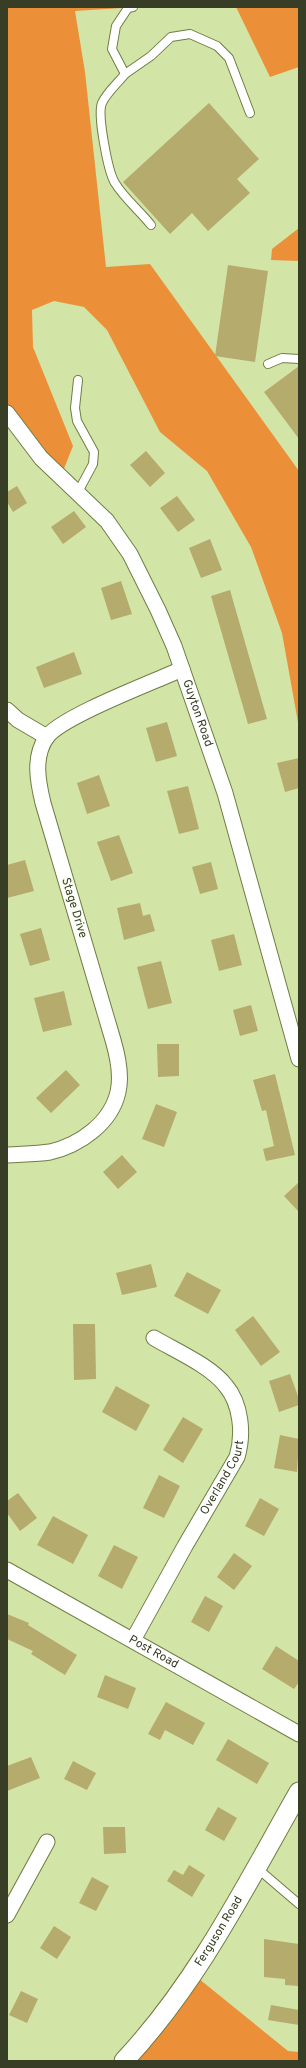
<svg xmlns="http://www.w3.org/2000/svg" width="306" height="2068" font-family="Overpass,sans-serif">
<rect width="100%" height="100%" fill="#d3e4a7"/>
<!-- forest -->
<g fill="#eb9038">
<polygon points="7,7 138,7 75,11 85,72 106,267 150,264 299,471 299,728 282,633 251,547 207,471 160,432 107,330 84,307 54,301 32,310 33,347 73,446 61,476 7,413"/>
<polygon points="236,7 299,7 299,67 270,77"/>
<polygon points="299,228 299,261 271,260 272,249"/>
<polygon points="193,1974 288,2051 299,2052 299,2061 124,2061"/>
</g>
<!-- building -->
<g fill="#b5ab6d">
<polygon points="209,103 259,159 237,179 250,193 208,231 192,213 170,234 123,182"/>
<polygon points="228,265 268,271 255,362 215,356"/>
<polygon points="299,366 299,439 264,392"/>
<polygon points="146,451 165,473 150,487 130,465"/>
<polygon points="17,486 27,503 13,512 7,502 7,492"/>
<polygon points="177,496 195,520 178,532 160,508"/>
<polygon points="74,511 86,527 63,544 51,527"/>
<polygon points="210,539 222,570 201,578 189,548"/>
<polygon points="121,581 132,614 111,620 101,588"/>
<polygon points="230,590 267,719 248,724 211,596"/>
<polygon points="74,652 82,674 44,688 36,667"/>
<polygon points="167,722 177,756 156,762 146,728"/>
<polygon points="299,758 299,788 285,792 277,763"/>
<polygon points="99,775 110,806 87,814 77,783"/>
<polygon points="188,786 199,829 179,834 167,791"/>
<polygon points="119,835 133,873 111,881 97,842"/>
<polygon points="25,860 34,891 7,898 7,865"/>
<polygon points="211,862 218,889 200,894 192,867"/>
<polygon points="140,903 143,916 150,914 155,931 124,940 117,908"/>
<polygon points="41,928 50,960 30,966 20,934"/>
<polygon points="234,934 242,965 219,971 211,940"/>
<polygon points="161,961 172,1003 148,1009 137,967"/>
<polygon points="64,991 72,1025 43,1032 34,998"/>
<polygon points="251,1005 258,1031 240,1036 233,1010"/>
<polygon points="157,1044 179,1044 179,1076 158,1077"/>
<polygon points="66,1070 80,1085 51,1113 36,1098"/>
<polygon points="275,1074 295,1155 266,1161 263,1149 274,1146 266,1110 262,1111 253,1080"/>
<polygon points="156,1104 177,1112 164,1147 142,1139"/>
<polygon points="122,1155 137,1172 118,1189 103,1172"/>
<polygon points="299,1182 299,1212 284,1196"/>
<polygon points="151,1264 157,1287 122,1295 116,1273"/>
<polygon points="187,1272 221,1290 208,1314 174,1296"/>
<polygon points="253,1316 280,1352 261,1366 235,1330"/>
<polygon points="73,1324 95,1324 96,1379 74,1380"/>
<polygon points="290,1374 299,1399 299,1405 279,1412 269,1381"/>
<polygon points="116,1386 150,1405 136,1431 102,1412"/>
<polygon points="183,1417 203,1429 183,1463 163,1450"/>
<polygon points="280,1435 299,1439 297,1472 274,1468"/>
<polygon points="159,1475 180,1486 164,1518 143,1508"/>
<polygon points="18,1493 37,1518 20,1531 7,1513 7,1501"/>
<polygon points="260,1498 279,1509 264,1536 245,1526"/>
<polygon points="53,1516 88,1535 73,1564 37,1545"/>
<polygon points="114,1545 138,1557 122,1589 98,1576"/>
<polygon points="234,1553 252,1566 234,1590 217,1577"/>
<polygon points="205,1596 223,1606 209,1632 191,1622"/>
<polygon points="7,1614 29,1623 28,1625 77,1655 65,1675 31,1654 33,1651 7,1639"/>
<polygon points="276,1646 299,1661 299,1682 294,1689 262,1669"/>
<polygon points="105,1675 136,1688 128,1709 97,1697"/>
<polygon points="166,1702 205,1723 193,1745 165,1730 160,1740 148,1734"/>
<polygon points="228,1739 269,1763 257,1784 216,1760"/>
<polygon points="31,1757 40,1778 7,1791 7,1766"/>
<polygon points="73,1761 96,1773 87,1790 64,1779"/>
<polygon points="218,1807 237,1818 224,1841 205,1830"/>
<polygon points="103,1827 125,1827 126,1853 104,1854"/>
<polygon points="189,1865 205,1875 192,1897 167,1881 174,1870 183,1875"/>
<polygon points="92,1877 109,1886 96,1911 79,1903"/>
<polygon points="54,1926 71,1937 57,1959 40,1948"/>
<polygon points="264,1939 299,1944 299,1986 285,1985 285,1979 264,1977"/>
<polygon points="21,1991 38,1999 27,2023 9,2015"/>
<polygon points="271,2005 299,2010 299,2025 268,2020"/>
</g>
<g fill="none" stroke-linecap="round" stroke-linejoin="round">
<defs>
<g id="service">
<polyline points="133,7 128,8 116,26 112,49 125,74 151,56 171,37 190,34 217,46 229,58 250,113"/>
<path d="M125,74c-7,9 -18,18 -23,29 -5,11 6,69 13,80 9,15 25,28 36,42"/>
<polyline points="268,364 282,358 299,359"/>
<polyline points="78,380 75,408 77,421 94,452 93,464 78,492"/>
<polyline points="257,1868 299,1904"/>
</g>
<g id="minor">
<path id="s1" d="M7,413l34,45 66,63 23,33 28,56 16,36 51,147 74,266"/>
<polyline points="7,710 18,720 47,737"/>
<path d="M7,1155c14,-1 29,-1 43,-3 30,-7 61,-29 68,-60 4,-17 0,-35 -5,-52l-70,-237c-5,-21 -10,-45 3,-65 14,-21 108,-56 136,-69"/>
<path id="s2" d="M7,1570l292,164"/>
<path id="s3" d="M133,1640l52,-94 52,-89c7,-23 4,-53 -11,-71 -15,-20 -50,-35 -72,-48"/>
<polyline points="7,1915 47,1842"/>
</g>
<g id="tertiary">
<path id="s4" d="M124,2061c74,-79 122,-176 175,-269"/>
</g>
</defs>
<!-- service casing -->
<use href="#service" stroke="#6f7d44" stroke-width="10"/>
<!-- minor casing -->
<use href="#minor" stroke="#6f7d44" stroke-width="17"/>
<!-- tertiary casing -->
<use href="#tertiary" stroke="#6f7d44" stroke-width="21"/>
<!-- service -->
<use href="#service" stroke="#fff" stroke-width="8"/>
<!-- minor -->
<use href="#minor" stroke="#fff" stroke-width="15"/>
<!-- tertiary -->
<use href="#tertiary" stroke="#fff" stroke-width="19"/>
</g>
<g text-anchor="middle" dominant-baseline="central" stroke-width="3" stroke-linejoin="round" paint-order="stroke">
<!-- street labels -->
<g font-size="12" fill="#373e25" stroke="#fbfef2">
<text stroke="none"><textPath href="#s1" startOffset="361">Guyton Road</textPath></text>
<text transform="translate(74 908) rotate(73)">Stage Drive</text>
<text stroke="none"><textPath href="#s3" startOffset="186">Overland Court</textPath></text>
<text stroke="none"><textPath href="#s2" startOffset="168">Post Road</textPath></text>
<text stroke="none"><textPath href="#s4" startOffset="161">Ferguson Road</textPath></text>
</g>
</g>
<!-- border -->
<rect width="306" height="2068" fill="none" stroke="#373e25" stroke-width="16"/>
</svg>
